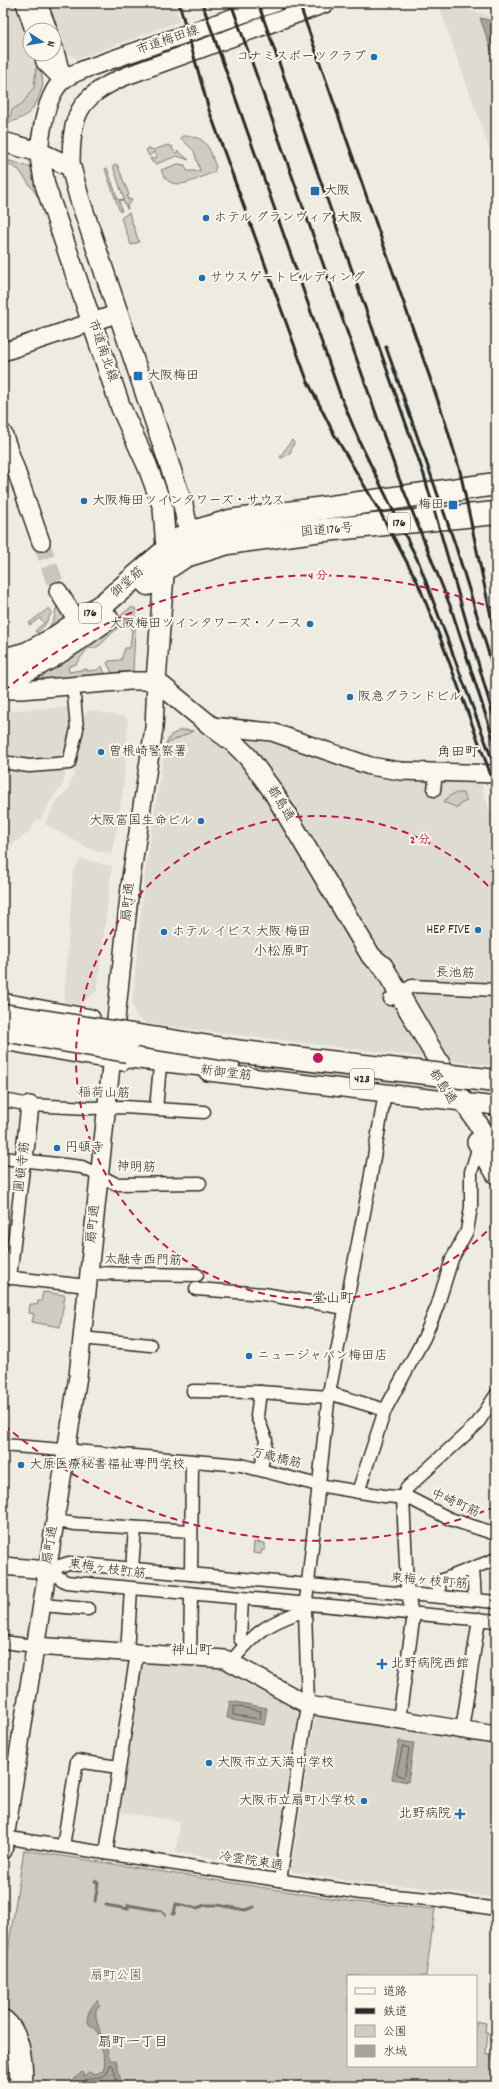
<svg xmlns="http://www.w3.org/2000/svg" width="499" height="2089" font-family="Dekko,'Klee One',sans-serif">
<rect width="100%" height="100%" fill="#eeebe0"/>
<filter id="ink" filterUnits="userSpaceOnUse"><feTurbulence type="fractalNoise" baseFrequency=".025" numOctaves="2"/><feDisplacementMap in="SourceGraphic" scale="8" xChannelSelector="R" yChannelSelector="G"/><feConvolveMatrix kernelMatrix="1 2 1 2 8 2 1 2 1" color-interpolation-filters="sRGB"/></filter>
<g filter="url(#ink)">
<!-- built -->
<g fill="#dedbd1">
<polygon points="3,3 13,3 35,64 36,78 30,96 13,111 3,112"/>
<polygon points="44,3 173,3 180,21 77,59 67,53 62,55"/>
<polygon points="438,3 496,17 496,174 489,155 491,153"/>
<polygon points="71,707 71,726 63,767 66,772 62,786 54,795 41,819 36,820 29,832 3,851 3,711"/>
<polygon points="89,710 125,717 128,723 123,792 112,853 98,852 86,847 45,824 57,800 68,790 71,778 73,778 79,753 78,748 84,715"/>
<polygon points="190,729 249,737 284,745 369,775 401,781 481,783 496,831 496,1066 147,1024 136,1016 132,1004 145,873 166,740 177,730"/>
<polygon points="81,859 112,866 97,991 79,1005 64,1002 73,872"/>
<polygon points="146,1662 221,1667 296,1708 298,1713 274,1867 271,1868 176,1852 180,1821 120,1812 142,1665"/>
<polygon points="319,1716 496,1743 496,1898 413,1886 362,1883 293,1872 291,1869 315,1719"/>
</g>
<!-- green -->
<g fill="#cecbc2" stroke="#7c7b76">
<path d="M41,67l2,18 -6,17 -2,1c-3,11 -16,17 -27,20l4,-13 11,-7 11,-16 2,-19z"/>
<path d="M182,136c25,0 26,9 34,31l-2,5c-18,7 -44,24 -53,-2l17,-6 7,1 2,6h13l-6,-20 -13,-13z"/>
<polygon points="168,145 173,147 172,149 176,153 178,151 189,160 177,156 156,164 152,162 150,158 155,159 157,156 154,152 149,156 146,150 148,148 153,150"/>
<polygon points="3,159 30,167 41,197 39,198 19,170 3,161"/>
<polygon points="117,164 129,195 127,196 128,200 131,199 132,201 127,205 128,209 127,209 123,200 119,201 122,211 120,212 105,169 107,168 118,200 124,199 113,166"/>
<polygon points="128,213 129,213 139,242 131,245 121,218"/>
<polygon points="292,440 294,443 290,453 282,458 280,457"/>
<polygon points="57,604 66,620 43,638 19,647 48,629 54,619"/>
<polygon points="49,608 52,612 44,626 37,633 35,631 44,623 40,618 30,625 29,623"/>
<path d="M130,608h5l1,4 -3,59 -21,2 -5,-10 2,-2 12,-1 4,-12h5l2,-18c-15,-17 -27,23 -44,18l-12,16 -8,3 1,5 18,-3v2l10,-1 5,-4 3,8 -77,8 45,-27z"/>
<polygon points="182,730 193,731 166,744 171,735"/>
<polygon points="457,793 463,793 467,801 460,804 458,808 443,802 451,795"/>
<polygon points="43,1292 65,1295 60,1327 32,1322 34,1314 29,1313 30,1304 37,1305 38,1301 41,1301"/>
<polygon points="254,1542 265,1543 265,1550 262,1550 261,1554 253,1553"/>
<polygon points="24,1850 355,1902 435,1909 426,1976 348,1976 348,2066 476,2066 476,2021 486,2023 485,2032 488,2032 486,2053 493,2055 492,2060 496,2061 496,2086 3,2086 3,1982"/>
</g>
<!-- water -->
<g fill="#a4a29a" stroke="#74726e">
<polygon points="480,18 496,22 496,64"/>
<polygon points="230,1701 267,1708 264,1725 227,1718"/>
<polygon points="399,1741 414,1743 408,1782 392,1779"/>
<path d="M98,2000l2,6 -4,4v7l6,23 5,6 1,10 3,4 5,1 6,25h-40l-4,-5 -4,3 -2,-3 10,-9 2,4 5,-4 6,2 8,-3c4,-11 0,-18 -3,-28 -1,-3 -1,-8 -3,-12 -2,-4 -7,-4 -9,-9 -3,-7 5,-18 10,-22z"/>
</g>
<g fill="none" stroke-linecap="round" stroke-linejoin="round">
<!-- shore -->
<g stroke="#5b5b57" stroke-width="1">
<polygon points="235,1706 261,1711 260,1719 233,1715 233,1707"/>
<polygon points="403,1746 409,1748 405,1775 403,1777 397,1774"/>
<path d="M85,2086v-6c6,-4 17,0 22,-7 2,-3 1,-6 4,-9l2,2 5,20"/>
</g>
<!-- stream -->
<g stroke="#74726e" stroke-width="3">
<polyline points="95,1881 98,1883 95,1901"/>
<polyline points="106,1905 128,1909 128,1905 162,1911 165,1914"/>
<polyline points="173,1914 174,1914 176,1904 197,1908 205,1905 218,1905 245,1910 254,1907"/>
</g>
<!-- secondary-tunnel -->
<polyline stroke="#c7c5bc" stroke-width="17" stroke-dasharray="17 8" stroke-linecap="butt" points="41,542 58,591"/>
<defs>
<g id="street">
<polyline points="3,762 29,766 69,763 77,729 73,685"/>
<polyline points="434,790 436,773"/>
<polyline points="390,999 412,986 496,990"/>
<polyline points="3,1103 9,1101 30,1105 89,1108 124,1107 204,1112"/>
<polyline points="156,1109 160,1066"/>
<polyline points="3,1158 82,1167 116,1184 200,1183"/>
<polyline points="89,1273 197,1275"/>
<polyline points="3,1277 88,1286"/>
<polyline points="10,1277 24,1160"/>
<polyline points="196,1289 264,1294 345,1308"/>
<polyline points="82,1338 150,1345"/>
<polyline points="193,1391 260,1392 328,1397"/>
<polyline points="260,1392 257,1416 266,1440 261,1469"/>
<polyline points="329,1393 385,1410"/>
<polyline points="3,1445 241,1465 318,1485 384,1496 409,1498 450,1519 496,1534"/>
<polyline points="358,1492 385,1410 424,1338 437,1307 452,1259 467,1231 471,1207 471,1172 479,1146"/>
<polyline points="55,1521 76,1524 191,1531"/>
<polyline points="132,1569 135,1528"/>
<polyline points="473,1569 475,1600"/>
<polyline points="191,1574 192,1461"/>
<polyline points="438,1596 440,1581 496,1559"/>
<polyline points="242,1599 240,1639 246,1644"/>
<polyline points="496,1602 69,1563 47,1570 66,1582 496,1621"/>
<polyline points="42,1605 88,1609"/>
<polyline points="3,1642 35,1646"/>
<polyline points="127,1653 131,1589"/>
<polyline points="190,1657 191,1594"/>
<path d="M231,1662c26,-32 36,-38 74,-52"/>
<polyline points="399,1719 413,1621 407,1587 403,1497 407,1488 477,1424 496,1395"/>
<polyline points="462,1730 479,1619"/>
<polyline points="3,1837 361,1893 439,1900 496,1909"/>
<polyline points="63,1846 77,1761 118,1767"/>
<polyline points="106,1853 137,1653"/>
<polyline points="280,1880 308,1705 305,1610 329,1393 368,1192 385,1093"/>
</g>
<g id="secondary">
<polyline points="25,3 34,30"/>
<polyline points="38,3 48,30"/>
<polyline points="54,48 63,80"/>
<polyline points="43,54 45,62 63,80"/>
<path d="M39,152c2,-20 7,-58 24,-72 6,-5 15,-8 22,-11l190,-66"/>
<path d="M71,167c0,-52 6,-70 55,-91l201,-73"/>
<polyline points="3,352 119,313"/>
<polyline points="3,433 41,542"/>
<polyline points="58,591 70,610 80,619"/>
<polyline points="3,690 21,690 130,681 156,681 154,728 131,878 78,1376 3,1851"/>
<polyline points="211,726 272,732 370,766 400,771 496,774"/>
<polyline points="3,1002 91,1018"/>
<polyline points="3,1041 122,1062"/>
<polyline points="208,1072 496,1106"/>
<polyline points="24,1160 30,1105"/>
<polyline points="3,1566 47,1570"/>
<polyline points="35,1646 225,1659 308,1705 496,1735"/>
</g>
<g id="primary">
<polyline points="3,142 39,152 71,167 79,197 183,505 189,533 186,548"/>
<polyline points="39,152 45,185 121,408 147,465 163,508 166,548 156,681 211,726 234,743 248,757 272,790 371,956 383,966 443,1069 496,1152"/>
<polyline points="477,1142 496,1174"/>
</g>
<g id="highway">
<polyline points="148,584 164,570 185,556 228,543 315,531 496,513"/>
<polyline points="3,660 28,653 52,640 105,603 178,540 189,533 230,521 496,484"/>
<path d="M3,679c39,-12 71,-37 104,-60"/>
<polyline points="125,1056 197,1064 228,1064"/>
<path d="M3,2021c17,14 19,45 18,65"/>
</g>
</defs>
<!-- street casing -->
<use href="#street" stroke="#2b2b2b" stroke-width="15"/>
<!-- secondary casing -->
<use href="#secondary" stroke="#2b2b2b" stroke-width="20"/>
<!-- primary casing -->
<use href="#primary" stroke="#2b2b2b" stroke-width="22"/>
<!-- highway casing -->
<use href="#highway" stroke="#2b2b2b" stroke-width="25"/>
<!-- street -->
<use href="#street" stroke="#fbf7ec" stroke-width="12"/>
<!-- secondary -->
<use href="#secondary" stroke="#fbf7ec" stroke-width="17"/>
<!-- primary -->
<use href="#primary" stroke="#fbf7ec" stroke-width="19"/>
<!-- highway -->
<use href="#highway" stroke="#fbf7ec" stroke-width="22"/>
<!-- rail -->
<g stroke="#2b2b2b" stroke-width="3">
<polyline points="179,3 209,110 307,380 334,434 381,514 417,581 441,640 496,789"/>
<polyline points="202,3 341,397 361,445 419,563 496,770"/>
<polyline points="231,3 398,476 451,608 496,747"/>
<polyline points="258,3 424,475 496,725"/>
<polyline points="299,3 444,418 460,471 496,640"/>
<polyline points="386,347 455,544 496,677"/>
</g>
<defs>
<g id="highway-bridge">
<polyline points="3,1015 242,1052 496,1081"/>
<polyline points="3,1030 127,1051"/>
</g>
</defs>
<!-- highway-bridge casing -->
<use href="#highway-bridge" stroke="#2b2b2b" stroke-width="25" stroke-linecap="butt"/>
<!-- highway-bridge -->
<use href="#highway-bridge" stroke="#fbf7ec" stroke-width="22"/>
</g>
</g>
<!-- distance rings -->
<g fill="none" stroke="#c2185b" stroke-width="2" stroke-dasharray="7 5">
<path d="M495 1223A242 242 0 1 1 495 893"/>
<path d="M495 1507A483 483 0 0 1 4 1425M4 691A483 483 0 0 1 495 609"/>
</g>
<!-- markers -->
<g fill="#1f6fb2" stroke="#fbf7ec" stroke-width="1.5">
<circle cx="374" cy="57" r="4"/>
<rect x="310" y="186" width="10" height="10" rx="2"/>
<circle cx="206" cy="218" r="4"/>
<circle cx="202" cy="278" r="4"/>
<rect x="133" y="371" width="10" height="10" rx="2"/>
<circle cx="84" cy="501" r="4"/>
<rect x="448" y="500" width="10" height="10" rx="2"/>
<circle cx="310" cy="624" r="4"/>
<circle cx="350" cy="697" r="4"/>
<circle cx="101" cy="752" r="4"/>
<circle cx="201" cy="821" r="4"/>
<circle cx="478" cy="930" r="4"/>
<circle cx="164" cy="932" r="4"/>
<circle cx="57" cy="1148" r="4"/>
<circle cx="249" cy="1356" r="4"/>
<circle cx="21" cy="1465" r="4"/>
<path d="M380 1658h4v4h4v4h-4v4h-4v-4h-4v-4h4z"/>
<circle cx="209" cy="1763" r="4"/>
<circle cx="364" cy="1801" r="4"/>
<path d="M458 1808h4v4h4v4h-4v4h-4v-4h-4v-4h4z"/>
</g>
<g text-anchor="middle" dominant-baseline="central" stroke-width="4" stroke-linejoin="round" paint-order="stroke">
<!-- shield labels -->
<g fill="#fbf7ec" stroke="#696865" stroke-width="1">
<rect x="388" y="513" width="22" height="20" rx="3"/>
<rect x="79" y="603" width="22" height="20" rx="3"/>
<rect x="350" y="1069" width="24" height="20" rx="3"/>
</g>
<g font-size="12" font-weight="bold" fill="#2b2b2b">
<text x="399" y="523">176</text>
<text x="90" y="613">176</text>
<text x="362" y="1079">423</text>
</g>
<!-- street labels -->
<g font-size="13" fill="#2b2b2b" stroke="#fbf7ec">
<text transform="translate(168 41) rotate(-19)">市道梅田線</text>
<text transform="translate(102 351) rotate(71)">市道南北線</text>
<text transform="translate(327 531) rotate(-5)">国道176号</text>
<text transform="translate(128 583) rotate(-41)">御堂筋</text>
<text transform="translate(280 804) rotate(58)">都島通</text>
<text transform="translate(129 902) rotate(-85)">扇町通</text>
<text transform="translate(455 974) rotate(2)">長池筋</text>
<text transform="translate(226 1074) rotate(7)">新御堂筋</text>
<text transform="translate(442 1087) rotate(57)">都島通</text>
<text transform="translate(104 1094) rotate(1)">稲荷山筋</text>
<text transform="translate(23 1167) rotate(-83)">圓頓寺筋</text>
<text transform="translate(136 1168) rotate(2)">神明筋</text>
<text transform="translate(94 1224) rotate(-84)">扇町通</text>
<text transform="translate(143 1261) rotate(1)">太融寺西門筋</text>
<text transform="translate(276 1459) rotate(14)">万歳橋筋</text>
<text transform="translate(455 1504) rotate(24)">中崎町筋</text>
<text transform="translate(51 1545) rotate(-81)">扇町通</text>
<text transform="translate(107 1570) rotate(8)">東梅ヶ枝町筋</text>
<text transform="translate(429 1582) rotate(5)">東梅ヶ枝町筋</text>
<text transform="translate(251 1862) rotate(9)">冷雲院東通</text>
</g>
<!-- poi labels -->
<g font-size="13" fill="#2b2b2b" stroke="#fbf7ec" text-anchor="start">
<text x="366" y="57" text-anchor="end">コナミスポーツクラブ</text>
<text x="324" y="191">大阪</text>
<text x="214" y="218">ホテル グランヴィア 大阪</text>
<text x="210" y="278">サウスゲートビルディング</text>
<text x="147" y="376">大阪梅田</text>
<text x="92" y="501">大阪梅田ツインタワーズ・サウス</text>
<text x="444" y="505" text-anchor="end">梅田</text>
<text x="302" y="624" text-anchor="end">大阪梅田ツインタワーズ・ノース</text>
<text x="358" y="697">阪急グランドビル</text>
<text x="109" y="752">曽根崎警察署</text>
<text x="193" y="821" text-anchor="end">大阪富国生命ビル</text>
<text x="470" y="930" text-anchor="end">HEP FIVE</text>
<text x="172" y="932">ホテル イビス 大阪 梅田</text>
<text x="65" y="1148">円頓寺</text>
<text x="257" y="1356">ニュージャパン梅田店</text>
<text x="29" y="1465">大原医療秘書福祉専門学校</text>
<text x="391" y="1664">北野病院西館</text>
<text x="217" y="1763">大阪市立天満中学校</text>
<text x="356" y="1801" text-anchor="end">大阪市立扇町小学校</text>
<text x="451" y="1814" text-anchor="end">北野病院</text>
</g>
<!-- park labels -->
<g font-size="13" fill="#545351" stroke="#fbf7ec">
<text x="116" y="1976">扇町公園</text>
</g>
<!-- neighbourhood labels -->
<g font-size="14" fill="#2b2b2b" stroke="#fbf7ec">
<text x="458" y="753">角田町</text>
<text x="281" y="952">小松原町</text>
<text x="333" y="1299">堂山町</text>
<text x="192" y="1651">神山町</text>
<text x="133" y="2043">扇町一丁目</text>
</g>
</g>
<circle cx="318" cy="1058" r="6" fill="#c2185b" stroke="#fbf7ec" stroke-width="2"/>
<g font-size="12" text-anchor="middle" font-weight="bold" fill="#c2185b" stroke="#fbf7ec" stroke-width="4" stroke-linejoin="round" paint-order="stroke">
<text x="318" y="579">4 分</text>
<text x="420" y="843">2 分</text>
</g>
<!-- margin -->
<rect width="499" height="2089" fill="none" stroke="#fbf7ec" stroke-width="16"/>
<rect x="8" y="8" width="483" height="2073" fill="none" stroke="#2b2b2b" stroke-width="1.5" filter="url(#ink)"/>
<!-- legend -->
<rect x="347" y="1975" width="130" height="92" fill="#fbf7ec" stroke="#a8a59f"/>
<rect x="355" y="1988" width="20" height="6" fill="#fbf7ec" stroke="#a8a59f"/>
<text x="383" y="1995" font-size="12" fill="#2b2b2b">道路</text>
<rect x="355" y="2008" width="20" height="6" fill="#2b2b2b" stroke="#a8a59f"/>
<text x="383" y="2015" font-size="12" fill="#2b2b2b">鉄道</text>
<rect x="355" y="2025" width="20" height="12" fill="#cecbc2" stroke="#a8a59f"/>
<text x="383" y="2035" font-size="12" fill="#2b2b2b">公園</text>
<rect x="355" y="2045" width="20" height="12" fill="#a4a29a" stroke="#a8a59f"/>
<text x="383" y="2055" font-size="12" fill="#2b2b2b">水域</text>
<!-- north arrow -->
<g transform="translate(42 42) rotate(102)"><circle r="19" fill="#fbf7ec" stroke="#a8a59f"/>
<path d="M0-3L7 15L0 10L-7 15Z" fill="#1f6fb2"/>
<text y="-6" font-size="11" font-weight="bold" text-anchor="middle" fill="#2b2b2b">N</text>
</g>
</svg>
